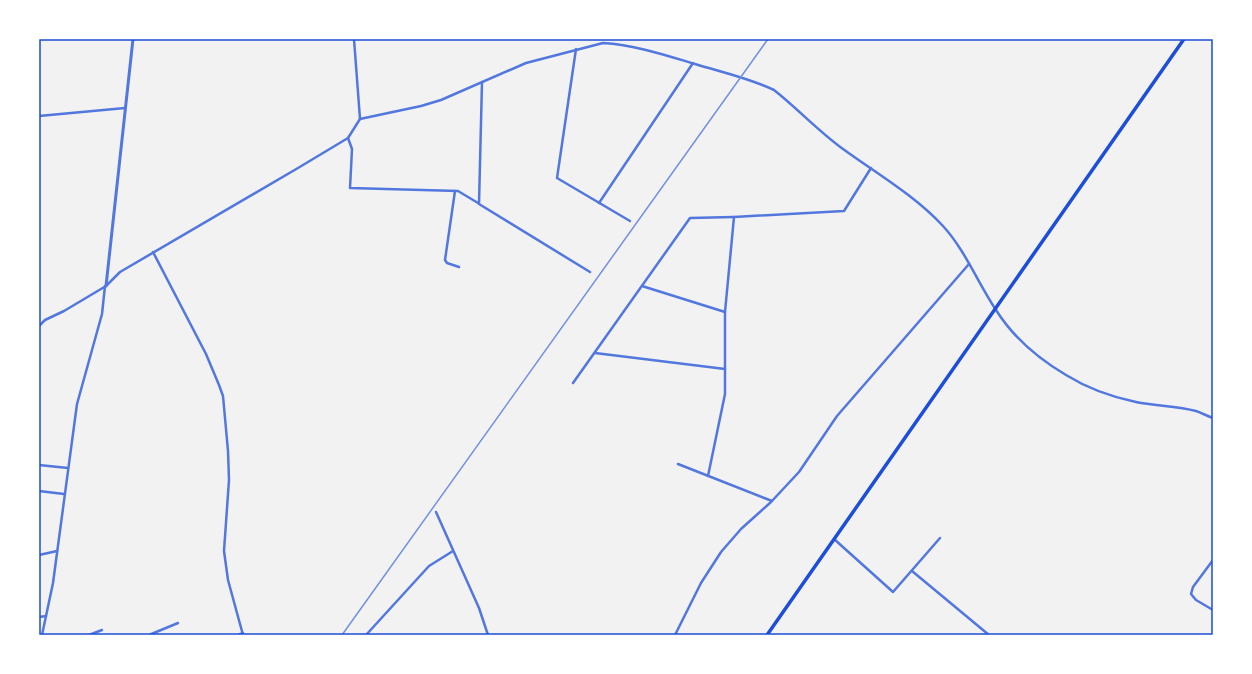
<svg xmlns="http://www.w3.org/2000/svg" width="1252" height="674" font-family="Montserrat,sans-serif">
<rect width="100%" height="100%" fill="#f2f2f2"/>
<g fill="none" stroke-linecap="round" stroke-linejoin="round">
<!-- minor -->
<g stroke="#5277de" stroke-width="2.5">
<polyline points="354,39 360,119"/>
<polyline points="576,49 557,178 630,221"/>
<polyline points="482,82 479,204 590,272"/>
<polyline points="39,116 125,108"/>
<polyline points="348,138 352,149 350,188 458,191 478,203"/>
<polyline points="455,191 445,260 447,263 459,267"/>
<polyline points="599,203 693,63"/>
<polyline points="153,252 206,354 219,385 223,396 228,451 229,480 224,551 228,580 243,635"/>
<polyline points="642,286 725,312"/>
<path d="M39,326l6,-6 19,-9 42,-25 14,-14 178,-104 50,-30 12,-19 61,-13 20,-6 85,-37 77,-20c32,2 62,12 92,21 26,8 54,14 79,26 23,18 44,41 69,59 33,24 71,46 100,77 22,24 35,57 53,84 17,27 43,49 70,65 21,13 46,22 70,27 20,4 41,4 60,9 6,2 11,5 17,7"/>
<polyline points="595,353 725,369"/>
<polyline points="573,383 690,218 734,217"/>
<polyline points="678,464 772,501"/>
<polyline points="39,465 68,468"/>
<polyline points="708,476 725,394 725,312 734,217 844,211 871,168"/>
<polyline points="39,491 64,494"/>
<polyline points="436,512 479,608 488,635"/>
<polyline points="834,539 893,592 940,538"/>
<polyline points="39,555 57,551"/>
<polyline points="1213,560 1193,587 1191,594 1196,600 1213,610"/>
<polyline points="912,571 989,635"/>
<polyline points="39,617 46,616"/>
<polyline points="42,635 53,583 77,404 102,314 105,286"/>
<polyline points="89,635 102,630"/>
<polyline points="149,635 178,623"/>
<polyline points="238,635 243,633"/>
<polyline points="366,635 429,566 453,551"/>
<polyline points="675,635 701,583 721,552 741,529 771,502 799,472 837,416 969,264"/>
</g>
<!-- tertiary -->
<polyline stroke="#5277de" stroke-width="3" points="106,286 133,39"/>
<!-- secondary -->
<polyline stroke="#1d4ed8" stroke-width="3.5" points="767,635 1184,39"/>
<!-- rail -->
<polyline stroke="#7290e2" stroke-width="1.5" points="342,635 768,39"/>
</g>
<!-- border -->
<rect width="1252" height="674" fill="none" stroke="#ffffff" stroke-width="80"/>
<rect x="40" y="40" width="1172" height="594" fill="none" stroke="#1d4ed8" stroke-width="1.5"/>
</svg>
